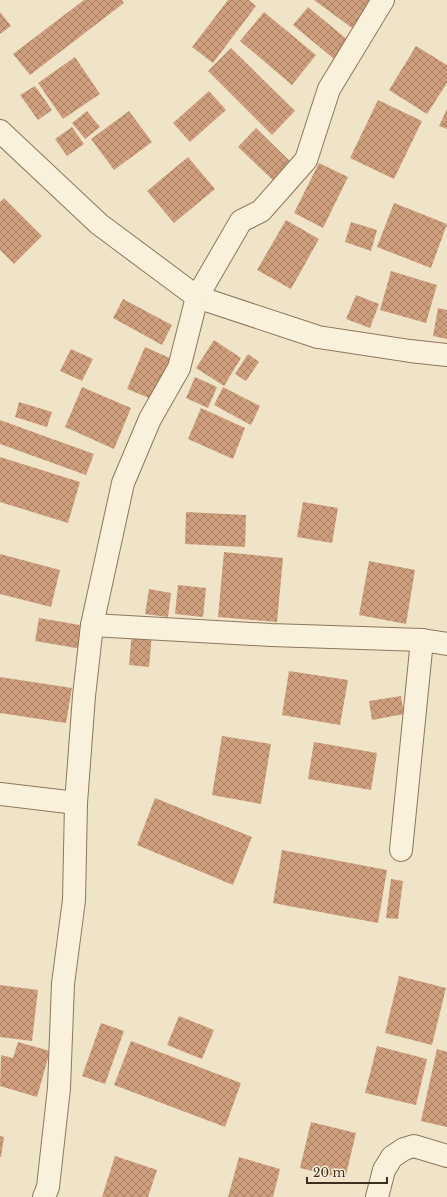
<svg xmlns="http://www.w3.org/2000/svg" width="447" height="1197" font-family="'Libre Baskerville',serif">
<defs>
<pattern id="building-cross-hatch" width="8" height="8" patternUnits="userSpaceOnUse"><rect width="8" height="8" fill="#cf9f7d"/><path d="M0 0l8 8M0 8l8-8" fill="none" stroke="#a98266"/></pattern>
</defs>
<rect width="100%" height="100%" fill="#f0e4c8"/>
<!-- building -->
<g fill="url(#building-cross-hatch)">
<polygon points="84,0 122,0 124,3 30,75 13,54"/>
<polygon points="228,0 249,0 256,6 213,63 192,47"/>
<polygon points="314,0 368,0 374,5 356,31"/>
<polygon points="308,7 349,41 334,59 293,25"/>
<polygon points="0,12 11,26 0,34"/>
<polygon points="264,12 316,55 292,85 240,41"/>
<polygon points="416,46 447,65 447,83 427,114 389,90"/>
<polygon points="231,48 295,111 272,135 208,71"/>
<polygon points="75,57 100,94 63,119 38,83"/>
<polygon points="35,86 52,110 38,120 20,95"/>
<polygon points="209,91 226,110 190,142 173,123"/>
<polygon points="378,100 422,121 394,179 350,158"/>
<polygon points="447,109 447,129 439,126"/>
<polygon points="87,111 100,127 85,139 72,123"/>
<polygon points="129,111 152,142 114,170 91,139"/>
<polygon points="72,127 84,144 67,156 55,139"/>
<polygon points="256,128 295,166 277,184 238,147"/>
<polygon points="188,157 215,189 174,223 147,191"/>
<polygon points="319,163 348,177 323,228 294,213"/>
<polygon points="4,198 42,236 14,264 0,250 0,202"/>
<polygon points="394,203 447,224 431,268 377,247"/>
<polygon points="286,220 319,239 291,289 257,270"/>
<polygon points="351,222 377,230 371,251 345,242"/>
<polygon points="391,271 437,285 426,323 380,310"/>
<polygon points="356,295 379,304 370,328 346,319"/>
<polygon points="123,299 172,325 162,345 113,318"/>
<polygon points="438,308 447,310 447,339 433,336"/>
<polygon points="214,340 241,358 224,386 196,368"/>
<polygon points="145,347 172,359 154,400 127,389"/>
<polygon points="71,349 93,359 82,381 60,371"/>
<polygon points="248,354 259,362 246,381 235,374"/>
<polygon points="195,377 217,387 208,408 186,398"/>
<polygon points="82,387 131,408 114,449 65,427"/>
<polygon points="223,387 260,406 251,425 214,405"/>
<polygon points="19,402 52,412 47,427 15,417"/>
<polygon points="201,408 245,428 233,459 188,439"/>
<polygon points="0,420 94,454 86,475 0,444"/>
<polygon points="0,457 80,482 68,523 0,502"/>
<polygon points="303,502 338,508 332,543 297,537"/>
<polygon points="186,512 246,515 245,547 185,544"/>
<polygon points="224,552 283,558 277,622 218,617"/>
<polygon points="0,554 60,570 51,607 0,594"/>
<polygon points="369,561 415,570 406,624 359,615"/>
<polygon points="178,585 206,588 203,617 175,614"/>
<polygon points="149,589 171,593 168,617 145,614"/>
<polygon points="39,618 86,626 82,649 35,641"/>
<polygon points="132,632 152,634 149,667 129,665"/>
<polygon points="289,671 348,680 340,725 282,715"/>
<polygon points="0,677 72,688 66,723 0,713"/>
<polygon points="401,696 404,714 372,720 369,701"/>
<polygon points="222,736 271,744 261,804 212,795"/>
<polygon points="314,742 377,753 371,790 308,779"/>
<polygon points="155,798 252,837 233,885 137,845"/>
<polygon points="282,850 387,870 378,923 273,903"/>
<polygon points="391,879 403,881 398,919 386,918"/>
<polygon points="399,976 446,988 432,1045 385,1033"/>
<polygon points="0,985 38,990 32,1041 0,1037"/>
<polygon points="179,1016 214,1030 202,1059 167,1045"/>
<polygon points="101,1023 124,1031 105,1084 82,1076"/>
<polygon points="131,1041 241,1083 225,1127 114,1085"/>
<polygon points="18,1042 50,1051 37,1097 0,1086 1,1055 13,1058"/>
<polygon points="377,1046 427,1059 416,1105 365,1093"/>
<polygon points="437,1049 447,1052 447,1127 421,1121"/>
<polygon points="311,1122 356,1133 345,1179 300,1168"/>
<polygon points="0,1136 4,1137 1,1157 0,1157"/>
<polygon points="115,1156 157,1170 148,1197 102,1197"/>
<polygon points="239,1157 280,1169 273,1197 228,1197"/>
</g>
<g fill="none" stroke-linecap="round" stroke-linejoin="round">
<defs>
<g id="minor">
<polyline points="0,131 99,224 197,297 318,337 410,351 447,355"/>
<polyline points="92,625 271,635 422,640 447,644"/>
<polyline points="0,794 76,803"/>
<polyline points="401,850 422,640"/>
<polyline points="44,1197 48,1187 59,1088 63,984 74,900 76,803 84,696 92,625 123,483 150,419 179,368 197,297 241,221 261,211 306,160 329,89 383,0"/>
<polyline points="377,1197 384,1170 392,1157 404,1149 414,1146 447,1156"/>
</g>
</defs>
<!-- minor casing -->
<use href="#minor" stroke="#8d765c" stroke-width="24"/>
<!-- minor -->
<use href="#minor" stroke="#faf1dc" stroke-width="22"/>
</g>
<!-- scale -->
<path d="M307 1177v6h80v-6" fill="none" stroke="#3d2e20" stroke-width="2"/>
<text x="313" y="1177" font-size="12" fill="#3d2e20" stroke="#f7eed8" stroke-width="3" paint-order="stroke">20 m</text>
</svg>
